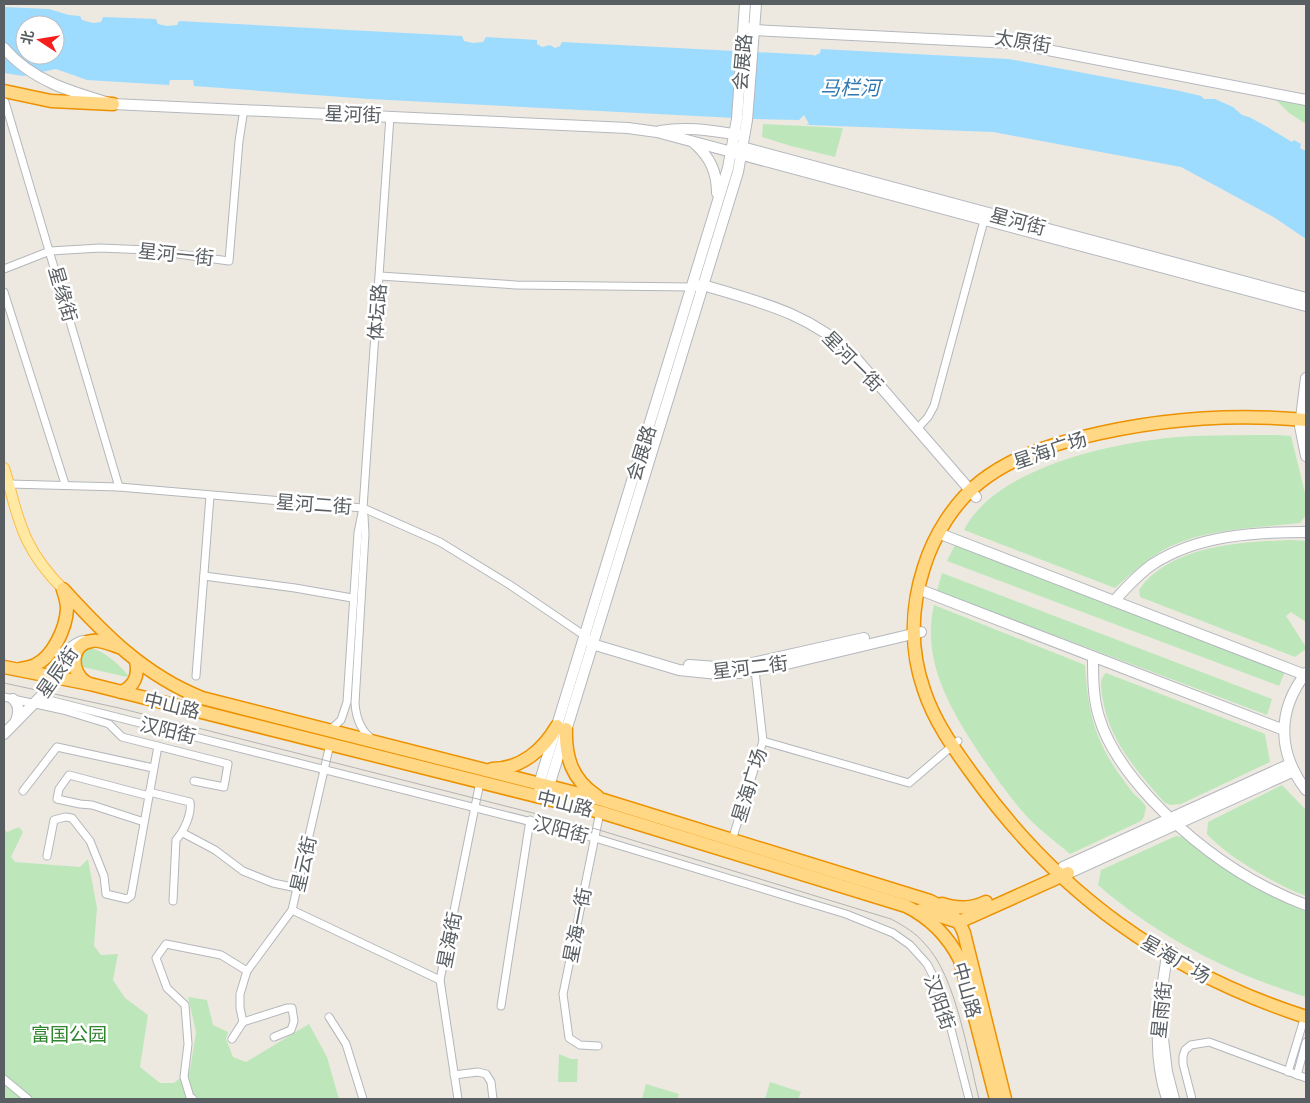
<svg xmlns="http://www.w3.org/2000/svg" width="1310" height="1103" font-family="'PT Sans Narrow','Noto Sans SC',sans-serif">
<rect width="100%" height="100%" fill="#ede9e0"/>
<!-- green -->
<g fill="#bde7ba">
<polygon points="1274,98 1306,104 1306,124 1289,113"/>
<polygon points="763,124 843,128 835,157 791,146 762,137"/>
<path d="M1278,435l13,1 15,61v18l-6,8c-43,5 -89,5 -129,23 -21,10 -39,27 -56,42l-151,-58c33,-66 162,-91 230,-94 28,-1 56,-1 84,-1z"/>
<path d="M1291,540l15,1v81l-15,-10 -5,4 20,31v2l-11,8 -155,-60 -1,-7c31,-45 102,-48 152,-50z"/>
<polygon points="956,543 1286,669 1279,686 947,561"/>
<polygon points="942,573 1272,699 1267,715 937,591"/>
<path d="M934,605l151,60c3,45 8,71 34,109 5,6 9,13 14,19 5,5 10,8 13,14l-2,10 -3,4 -71,33c-16,-14 -35,-27 -48,-43 -15,-17 -28,-37 -41,-55 -30,-46 -60,-94 -47,-151z"/>
<path d="M87,648c15,0 31,16 41,27l-1,2 -44,-10 -4,-4 -1,-7z"/>
<path d="M1106,673l159,61 5,28 -89,42 -11,1 -6,-3c-28,-32 -56,-63 -62,-107 -1,-8 -3,-16 4,-22z"/>
<path d="M1282,785l24,25v86c-29,-11 -79,-39 -99,-62l1,-12z"/>
<polygon points="19,827 23,832 11,857 15,862 80,867 88,859 97,908 94,946 101,955 118,954 113,980 125,998 148,1015 140,1067 160,1083 174,1083 190,1070 196,1032 188,997 207,1000 213,1025 228,1032 226,1039 233,1057 246,1062 309,1024 327,1057 339,1099 4,1099 4,829 7,832"/>
<path d="M1176,836l7,1c38,29 79,56 123,74v86c-75,-23 -148,-60 -208,-112l3,-15z"/>
<polygon points="559,1054 571,1059 578,1059 577,1082 558,1082"/>
<polygon points="770,1082 801,1092 798,1099 765,1099"/>
<polygon points="646,1084 679,1094 677,1099 642,1099"/>
</g>
<!-- water -->
<path fill="#9edcff" fill-rule="evenodd" d="M4,7l45,2 20,6 11,1 2,4 11,3 8,-1 2,-5 53,2 2,5 9,2 10,-1 2,-4 283,15 2,5 9,2 10,-1 3,-5 51,3v4l5,3 8,-2 5,3 5,-2 2,-4 252,13v1l6,-3 1,-4 188,10 171,32 21,5 3,3h11l18,8 9,8 7,2 15,8 28,17 2,-2 7,4 -1,4 6,3v88l-31,-21 -94,-51 -188,-35 -184,-7h-3l3,-1 -5,-9 -5,5 -45,-1 -385,-20 -175,-13 -1,-6h-23l-1,5 -82,-5 -31,-11 -33,7 -19,-3zM25,25h30v30h-30z"/>
<g fill="none" stroke-linecap="round" stroke-linejoin="round">
<defs>
<g id="street">
<polyline points="5,102 119,487"/>
<polyline points="4,269 50,251 100,248 148,250 229,261 239,141 244,109"/>
<polyline points="380,276 516,285 692,287"/>
<polyline points="4,292 65,484"/>
<polyline points="917,429 928,417 934,406 985,217"/>
<polyline points="9,484 119,487 363,508 440,542 510,585 585,636"/>
<path d="M364,516l1,18 -10,169c1,15 5,27 17,36"/>
<polyline points="204,576 295,588 352,598"/>
<polyline points="196,676 210,496"/>
<polyline points="4,697 63,710 109,724 122,737 228,764 224,787 194,781"/>
<polyline points="41,698 595,838 846,914 893,933 910,945 919,955 927,964 936,981 950,1025 969,1099"/>
<polyline points="330,730 341,720 347,702 358,533 363,508 390,116"/>
<polyline points="763,741 909,783 958,741"/>
<polyline points="23,791 57,747 153,768"/>
<path d="M149,792l41,10c2,12 -6,29 -14,38l-3,61"/>
<polyline points="144,822 92,805 80,804 57,799 59,789 69,775 149,796"/>
<polyline points="183,833 215,850 243,871 273,883 297,888"/>
<polyline points="732,840 763,741 755,670"/>
<polyline points="47,856 54,820 65,817 72,818 90,841 104,876 106,894 127,899 131,896 158,746"/>
<polyline points="292,910 440,980"/>
<polyline points="501,1006 530,820"/>
<polyline points="329,1017 346,1044 363,1099"/>
<polyline points="243,1022 287,1008 292,1008 294,1021 291,1030 274,1037"/>
<polyline points="232,1039 243,1022 240,1008 240,994 247,971 292,910 330,744"/>
<polyline points="598,1046 580,1045 569,1038 563,994 600,812"/>
<polyline points="1288,1072 1305,1016"/>
<polyline points="454,1075 478,1072 486,1074 491,1082 493,1099"/>
<polyline points="1297,1075 1306,1042"/>
<polyline points="4,1079 28,1099"/>
<polyline points="193,1099 190,1097 184,1077 188,1044 185,1005 167,988 156,958 166,944 221,955 247,971"/>
<polyline points="458,1099 440,980 480,782"/>
<polyline points="1192,1099 1183,1064 1183,1056 1185,1050 1191,1045 1209,1042 1306,1078"/>
</g>
<g id="secondary">
<polyline points="750,28 754,30 1011,43 1306,100"/>
<path d="M4,48c28,33 68,44 109,56l515,24 29,4 649,174"/>
<path d="M660,131c28,-5 53,0 80,4"/>
<path d="M694,143c16,14 23,29 23,50"/>
<polyline points="737,149 742,147 1306,298"/>
<path d="M697,286l6,-1c56,17 107,28 151,71l122,141"/>
<polyline points="1306,378 1300,426 1306,456"/>
<polyline points="938,533 1305,675"/>
<polyline points="918,589 1284,730"/>
<path d="M1114,601c12,-13 24,-27 39,-37 45,-29 101,-32 153,-32"/>
<polyline points="589,641 592,644 679,670 718,674 739,673 774,667 921,632"/>
<path d="M1093,657c0,20 0,41 6,60 9,31 30,58 51,81 44,47 95,84 156,107"/>
<polyline points="689,665 717,667 739,666 864,638"/>
<path d="M1306,673c-29,37 -29,79 0,117"/>
<path d="M13,699c7,6 6,14 3,22"/>
<path d="M4,734l47,-48c3,-16 16,-42 33,-45"/>
<polyline points="540,791 539,784 728,168 737,119 745,4"/>
<polyline points="544,792 549,786 738,172 747,120 756,4"/>
<polyline points="1063,867 1290,764"/>
<polyline points="1069,873 1294,771"/>
<polyline points="1163,1039 1167,1072 1174,1099"/>
<path d="M1167,1099c-16,-49 -8,-93 0,-143l7,-3"/>
</g>
<path id="primary" d="M4,468c8,24 12,51 24,74 9,18 21,33 35,47"/>
<g id="highway">
<polyline points="4,91 51,101 113,104"/>
<path d="M1306,420c-76,-7 -152,-1 -227,18 -35,9 -70,21 -99,44 -26,21 -46,53 -56,85 -13,40 -14,83 0,123 10,31 30,59 49,85 85,119 194,197 333,242"/>
<path d="M63,589c42,46 81,86 139,109l401,102 327,101c16,7 28,16 34,32l41,166"/>
<path d="M4,667l86,17 510,128 306,94c24,12 42,30 54,54l36,139"/>
<path d="M20,669c5,-1 11,-2 15,-4 18,-8 31,-37 32,-56 0,-7 -2,-13 -4,-19"/>
<path d="M87,683c-17,-10 -18,-39 5,-42 8,-2 20,4 27,6"/>
<path d="M121,692c13,-5 18,-17 15,-31"/>
<path d="M566,729c-1,28 6,51 31,67"/>
<path d="M492,769c29,0 51,-19 65,-43"/>
<path d="M942,904c16,5 29,5 44,-2"/>
<polyline points="921,910 959,922 1068,873"/>
</g>
</defs>
<!-- street casing -->
<use href="#street" stroke="#b3b7bc" stroke-width="9"/>
<!-- secondary casing -->
<use href="#secondary" stroke="#b4b8be" stroke-width="12"/>
<!-- primary casing -->
<use href="#primary" stroke="#fcbd4a" stroke-width="12"/>
<!-- highway casing -->
<use href="#highway" stroke="#ed9100" stroke-width="15"/>
<!-- street -->
<use href="#street" stroke="#fff" stroke-width="7"/>
<!-- secondary -->
<use href="#secondary" stroke="#fff" stroke-width="10"/>
<!-- primary -->
<use href="#primary" stroke="#ffe9a3" stroke-width="10"/>
<!-- highway -->
<use href="#highway" stroke="#ffd785" stroke-width="12"/>
<!-- tram -->
<path stroke="#b2b3b3" stroke-width="1" d="M4,683l115,25 477,121 295,90c13,7 25,14 34,25 31,32 43,111 54,155"/>
</g>
<g text-anchor="middle" dominant-baseline="central" stroke-width="5" stroke-linejoin="round" paint-order="stroke">
<!-- street labels -->
<g font-size="19" fill="#595e62" stroke="#fff">
<text transform="translate(1023 41) rotate(9)">太原街</text>
<text transform="translate(742 62) rotate(-85)">会展路</text>
<text transform="translate(353 114) rotate(2)">星河街</text>
<text transform="translate(1018 221) rotate(15)">星河街</text>
<text transform="translate(176 254) rotate(6)">星河一街</text>
<text transform="translate(63 294) rotate(74)">星缘街</text>
<text transform="translate(377 312) rotate(-86)">体坛路</text>
<text transform="translate(853 361) rotate(45)">星河一街</text>
<text transform="translate(1050 450) rotate(-19)">星海广场</text>
<text transform="translate(641 453) rotate(-73)">会展路</text>
<text transform="translate(314 504) rotate(4)">星河二街</text>
<text transform="translate(750 667) rotate(-7)">星河二街</text>
<text transform="translate(57 672) rotate(-55)">星辰街</text>
<text transform="translate(172 705) rotate(14)">中山路</text>
<text transform="translate(168 730) rotate(14)">汉阳街</text>
<text transform="translate(749 785) rotate(-73)">星海广场</text>
<text transform="translate(565 803) rotate(14)">中山路</text>
<text transform="translate(561 829) rotate(15)">汉阳街</text>
<text transform="translate(303 864) rotate(-77)">星云街</text>
<text transform="translate(577 925) rotate(-79)">星海一街</text>
<text transform="translate(449 940) rotate(-79)">星海街</text>
<text transform="translate(1176 959) rotate(30)">星海广场</text>
<text transform="translate(967 990) rotate(74)">中山路</text>
<text transform="translate(940 1002) rotate(71)">汉阳街</text>
<text transform="translate(1161 1010) rotate(-84)">星雨街</text>
</g>
<!-- park labels -->
<g font-size="19" fill="#30852e" stroke="#fff">
<text x="69" y="1034">富国公园</text>
</g>
<!-- water labels -->
<g font-size="20" font-style="italic" fill="#3278af" stroke="#fff">
<text x="850" y="88">马栏河</text>
</g>
</g>
<!-- border -->
<rect width="1310" height="1103" fill="none" stroke="#595e62" stroke-width="10"/>
<!-- north arrow -->
<g transform="translate(40 40) rotate(282)"><circle r="24" fill="#ffffff" stroke="#bdbfc0"/>
<path d="M0-4L9 19L0 12L-9 19Z" fill="#f61e1d"/>
<text y="-8" font-size="14" font-weight="bold" text-anchor="middle" fill="#595e62">北</text>
</g>
</svg>
